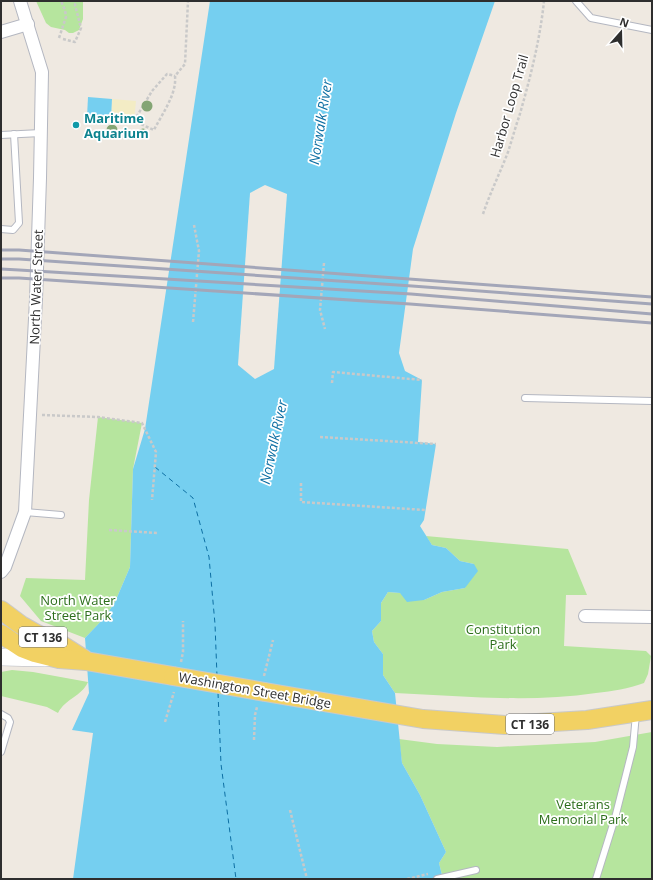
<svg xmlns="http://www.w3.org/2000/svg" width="653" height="880" font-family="'Open Sans',sans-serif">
<rect width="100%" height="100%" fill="#efe9e1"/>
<!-- green -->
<g fill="#b6e59e">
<polygon points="36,1 83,1 83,19 79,30 73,33 69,33 65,30 51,27 46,23"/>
<polygon points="98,417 142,423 133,469 130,567 115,602 105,617 85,638 41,621 20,596 26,578 85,580 89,500"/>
<path d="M426,536l142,13 19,46h-21l-2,51 82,5 5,5 -3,18 -4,9c-16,6 -31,8 -48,10 -67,10 -134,3 -201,0l-12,-18v-21l-9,-12 -2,-11 9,-10v-18l7,-11 12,1 24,7 18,-8 23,-4 9,-24 -14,-3 -14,-13 -14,-3z"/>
<path d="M12,670l21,2 55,10c-7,15 -22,16 -30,31l-11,-6 -46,-11v-24z"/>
<polygon points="652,732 652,879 443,879 439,863 446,852 420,795 402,763 399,739 437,744 497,747 595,742"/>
</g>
<!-- sand -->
<polygon fill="#f3ecc5" points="112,99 136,101 134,121 111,118"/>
<!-- water -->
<g fill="#75cff0">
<polygon points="210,1 495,1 456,113 413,249 399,353 405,371 422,380 418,442 436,444 424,520 420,526 432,545 446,548 460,561 474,564 478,571 465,588 442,592 424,600 407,602 400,593 388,592 381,603 381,621 372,631 374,642 383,654 383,675 395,693 402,763 420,795 446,852 439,863 443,879 73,879 93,733 72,730 89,693 85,638 105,617 115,602 130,567 133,469 145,429"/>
<polygon points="88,97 112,99 111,118 87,117"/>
</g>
<!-- pier -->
<polygon fill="#efe9e1" points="265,185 287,194 274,369 255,379 238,365 250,193"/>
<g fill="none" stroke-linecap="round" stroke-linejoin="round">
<!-- ferry -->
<g stroke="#0d6fa3" stroke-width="1" stroke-dasharray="5 4" stroke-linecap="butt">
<polyline points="155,467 193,498 209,557 215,624 217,676"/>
<polyline points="218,693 221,764 236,879"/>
</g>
<defs>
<g id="lane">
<polyline points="576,1 591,18 652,30"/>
<polyline points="1,135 41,133"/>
<polyline points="1,229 13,230 19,223 14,134"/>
<polyline points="525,398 652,401"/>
<polyline points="25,512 61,515"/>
<polyline points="1,714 8,718 10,722 1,752"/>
<polyline points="437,879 476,870"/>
<polyline points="596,879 615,818 633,747 636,714"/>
</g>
<g id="street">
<polyline points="1,32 28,24"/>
<polyline points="1,572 5,567 25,512 36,299 40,178 42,72 20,1"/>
<polyline points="585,616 652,617"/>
</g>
<polyline id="secondary" points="1,657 45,658"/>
<g id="primary">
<polyline points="1,610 21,625 37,634 62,645 84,659"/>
<polyline points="1,634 22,648 35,653 59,659 86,661 173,676"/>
<polyline points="265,692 423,719 505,725 587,720 652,710"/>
</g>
</defs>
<!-- lane casing -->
<use href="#lane" stroke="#b4b7c1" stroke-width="8"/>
<!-- street casing -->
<use href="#street" stroke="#b4b7c1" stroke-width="14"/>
<!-- secondary casing -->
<use href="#secondary" stroke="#b4b7c1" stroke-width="18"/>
<!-- primary casing -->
<use href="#primary" stroke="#c9c9c9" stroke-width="20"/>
<!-- path -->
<g stroke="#c9c9c9" stroke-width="2.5" stroke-dasharray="3 2" stroke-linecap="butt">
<polyline points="59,38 66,17 65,10 61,1"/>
<polyline points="63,39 75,42 81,28 75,5 76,1"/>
<path d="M87,117l47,4 20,9c8,-16 23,-36 21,-54l10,-12 3,-63"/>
<polyline points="134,121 152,91 167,74 175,76"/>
<path d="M483,214c7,-21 17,-41 25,-62 4,-12 7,-24 11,-35 11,-38 21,-77 25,-116"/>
<polyline points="324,263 320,310 325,329"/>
<polyline points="193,322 199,251 194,225"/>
<polyline points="332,383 333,372 422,380"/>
<polyline points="42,415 98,417 142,423 156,452 152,500"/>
<polyline points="320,437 436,444"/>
<polyline points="301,483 301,502 425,510"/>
<polyline points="109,530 157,533"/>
<polyline points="181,662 183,652 183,621"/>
<polyline points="264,676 273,640"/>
<polyline points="165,722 174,692"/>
<polyline points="254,740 255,715 257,707"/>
<polyline points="290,810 307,879"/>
<polyline points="407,879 428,874"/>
</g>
<!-- lane -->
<use href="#lane" stroke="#fff" stroke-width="6"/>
<!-- street -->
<use href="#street" stroke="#fff" stroke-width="12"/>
<!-- secondary -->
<use href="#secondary" stroke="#fff" stroke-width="17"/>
<!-- primary -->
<use href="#primary" stroke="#f2d163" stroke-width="18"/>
<!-- rail -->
<g stroke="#a3a6b8" stroke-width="3">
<polyline points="1,250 19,250 652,297"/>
<polyline points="1,259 19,259 412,286 652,304"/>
<polyline points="1,269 19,270 411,294 652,314"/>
<polyline points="1,278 19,278 410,304 652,323"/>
</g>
<defs>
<polyline id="primary-bridge" points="173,676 265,692"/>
</defs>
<!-- primary-bridge casing -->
<use href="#primary-bridge" stroke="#c9c9c9" stroke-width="20" stroke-linecap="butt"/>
<!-- primary-bridge -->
<use href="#primary-bridge" stroke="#f2d163" stroke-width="18"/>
</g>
<!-- trees -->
<g fill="#84a574">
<circle cx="147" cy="106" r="5.5"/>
<circle cx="112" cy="130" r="5.5"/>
<circle cx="143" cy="134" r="5.5"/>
</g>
<!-- markers -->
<circle fill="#0f9aa8" stroke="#fff" stroke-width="1.5" cx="76" cy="125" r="4"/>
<g text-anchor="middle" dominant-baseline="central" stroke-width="3.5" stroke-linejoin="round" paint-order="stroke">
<!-- shield labels -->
<g fill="#fff" stroke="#6d6d6d" stroke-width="1">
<rect x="19" y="627" width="48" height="20" rx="3"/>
<rect x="506" y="714" width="48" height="20" rx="3"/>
</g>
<g font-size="12" font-weight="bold" fill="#2e2e2e">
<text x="43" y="637">CT 136</text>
<text x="530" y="724">CT 136</text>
</g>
<!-- street labels -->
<g font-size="13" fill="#2e2e2e" stroke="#fff">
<text transform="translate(509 106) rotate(-74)">Harbor Loop Trail</text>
<text transform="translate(36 287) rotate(-88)">North Water Street</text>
<text transform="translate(255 690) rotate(10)">Washington Street Bridge</text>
</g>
<!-- culture labels -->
<g font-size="13" font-weight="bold" fill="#0d838f" stroke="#fff" text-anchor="start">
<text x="84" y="118">Maritime<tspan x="84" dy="15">Aquarium</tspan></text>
</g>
<!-- park labels -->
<g font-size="13" fill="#2c6e1b" stroke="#fff">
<text x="78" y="600">North Water<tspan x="78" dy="15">Street Park</tspan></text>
<text x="503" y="629">Constitution<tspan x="503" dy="15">Park</tspan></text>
<text x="583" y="804">Veterans<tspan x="583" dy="15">Memorial Park</tspan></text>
</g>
<!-- water labels -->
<g font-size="14" font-style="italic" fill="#0d6fa3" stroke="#fff">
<text transform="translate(320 122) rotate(-81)">Norwalk River</text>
<text transform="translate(273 442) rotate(-78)">Norwalk River</text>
</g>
</g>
<!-- border -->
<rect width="653" height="880" fill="none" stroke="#2e2e2e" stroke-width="4"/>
<!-- north arrow -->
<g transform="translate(621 32) rotate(20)" stroke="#ffffff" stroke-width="3" paint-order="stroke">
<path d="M0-3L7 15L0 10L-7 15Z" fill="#2e2e2e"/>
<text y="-6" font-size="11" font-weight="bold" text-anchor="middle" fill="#2e2e2e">N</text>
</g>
</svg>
